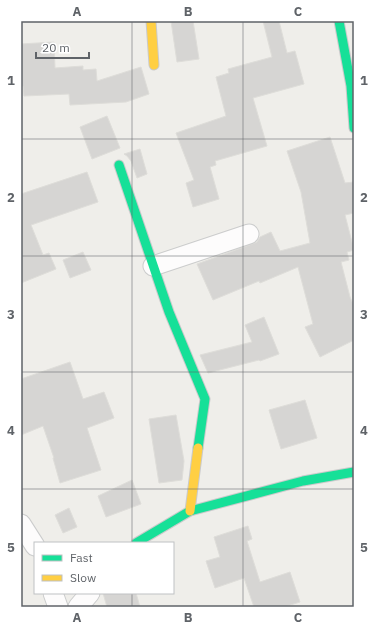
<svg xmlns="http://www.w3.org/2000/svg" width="375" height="628" font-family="'IBM Plex Sans',sans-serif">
<rect width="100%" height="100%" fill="#efeeea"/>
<!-- building -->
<g fill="#d6d5d3" stroke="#deddd9">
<polygon points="171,21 193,21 199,59 177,62"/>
<polygon points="263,21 279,21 287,53 295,51 304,84 253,98 267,146 215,161 216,165 210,167 219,199 193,207 186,183 194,180 176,133 226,116 216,77 229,73 228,69 272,57"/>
<polygon points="54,42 55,68 83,66 83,70 96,69 97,81 141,67 149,94 126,102 70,105 69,94 24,96 23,86 21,86 21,44"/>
<polygon points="107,116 120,148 92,159 80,127"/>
<polygon points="330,137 345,183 354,182 354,213 345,215 354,250 347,252 349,260 341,262 350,297 354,306 354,340 320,357 305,327 313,324 298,267 260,283 259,281 213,300 197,264 252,244 257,242 260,237 271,232 280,251 310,243 301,192 287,151"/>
<polygon points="140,149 147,174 137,178 131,161 127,156 124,154"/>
<polygon points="87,172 98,202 31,225 43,255 49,253 56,269 21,283 21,194"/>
<polygon points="83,252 91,270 70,278 63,260"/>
<polygon points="264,317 279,354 260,361 259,360 208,373 200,355 252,342 245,325"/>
<polygon points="70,362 83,399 104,392 114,418 87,428 101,470 60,483 53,458 54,458 43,426 21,435 21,379"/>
<polygon points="305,400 317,438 281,449 269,410"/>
<polygon points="176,415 184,461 182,480 159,483 149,419"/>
<polygon points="132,480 141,504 106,517 98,496"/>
<polygon points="69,508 77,527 63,533 55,515"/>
<polygon points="248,526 252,539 247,541 260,582 290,572 300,602 284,607 254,607 244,578 215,588 206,561 220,557 214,537"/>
<polygon points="103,593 136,593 140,607 107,607"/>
</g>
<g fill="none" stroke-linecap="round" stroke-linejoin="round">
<defs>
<g id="street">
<polyline points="153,266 249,234"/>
<polyline points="21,524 35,546"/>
<polyline points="53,593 58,607"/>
<polyline points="78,607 90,593"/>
</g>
<g id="fast">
<polyline points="339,21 351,86 354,128"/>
<polyline points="119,165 169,312 205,399 198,448"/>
<polyline points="136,543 190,511 303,481 354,472"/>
</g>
<g id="slow">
<polyline points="151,21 154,65"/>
<polyline points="190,511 198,448"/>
</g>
</defs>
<!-- street casing -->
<use href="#street" stroke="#cbcccc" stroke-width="21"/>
<!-- fast casing -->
<use href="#fast" stroke="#cacacb" stroke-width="11"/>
<!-- slow casing -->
<use href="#slow" stroke="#cacacb" stroke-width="11"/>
<!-- street -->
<use href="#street" stroke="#fdfcfc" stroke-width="19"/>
<!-- fast -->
<use href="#fast" stroke="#16e098" stroke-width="9"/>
<!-- slow -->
<use href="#slow" stroke="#ffcf43" stroke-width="9"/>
</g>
<!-- grid -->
<path fill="none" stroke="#5f6368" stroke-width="1" stroke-opacity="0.55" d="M132,21v522M243,21v586M21,139h333M21,256h333M21,372h333M21,489h333M132,593v14"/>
<!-- border -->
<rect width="375" height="628" fill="none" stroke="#ffffff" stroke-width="44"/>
<!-- legend -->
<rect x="34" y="542" width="140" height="52" fill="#ffffff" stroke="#bfc1c3"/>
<rect x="42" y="555" width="20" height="6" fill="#16e098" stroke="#bfc1c3"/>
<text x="70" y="562" font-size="12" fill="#5f6368">Fast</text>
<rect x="42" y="575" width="20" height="6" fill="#ffcf43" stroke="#bfc1c3"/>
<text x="70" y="582" font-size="12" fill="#5f6368">Slow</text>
<!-- scale -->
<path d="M36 52v6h53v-6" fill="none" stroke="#5f6368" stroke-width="2"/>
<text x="42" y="52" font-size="12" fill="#5f6368" stroke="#ffffff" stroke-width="3" paint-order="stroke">20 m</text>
<rect x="22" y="22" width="331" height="584" fill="none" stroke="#5f6368" stroke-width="1.5"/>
<g font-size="13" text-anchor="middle" font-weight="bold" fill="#5f6368">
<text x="77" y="16">A</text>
<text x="188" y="16">B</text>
<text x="298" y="16">C</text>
<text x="11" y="85">1</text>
<text x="364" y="85">1</text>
<text x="11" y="202">2</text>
<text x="364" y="202">2</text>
<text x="11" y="319">3</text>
<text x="364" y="319">3</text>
<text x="11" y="435">4</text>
<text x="364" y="435">4</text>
<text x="11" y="552">5</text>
<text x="364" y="552">5</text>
<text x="77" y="622">A</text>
<text x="188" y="622">B</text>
<text x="298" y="622">C</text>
</g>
</svg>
